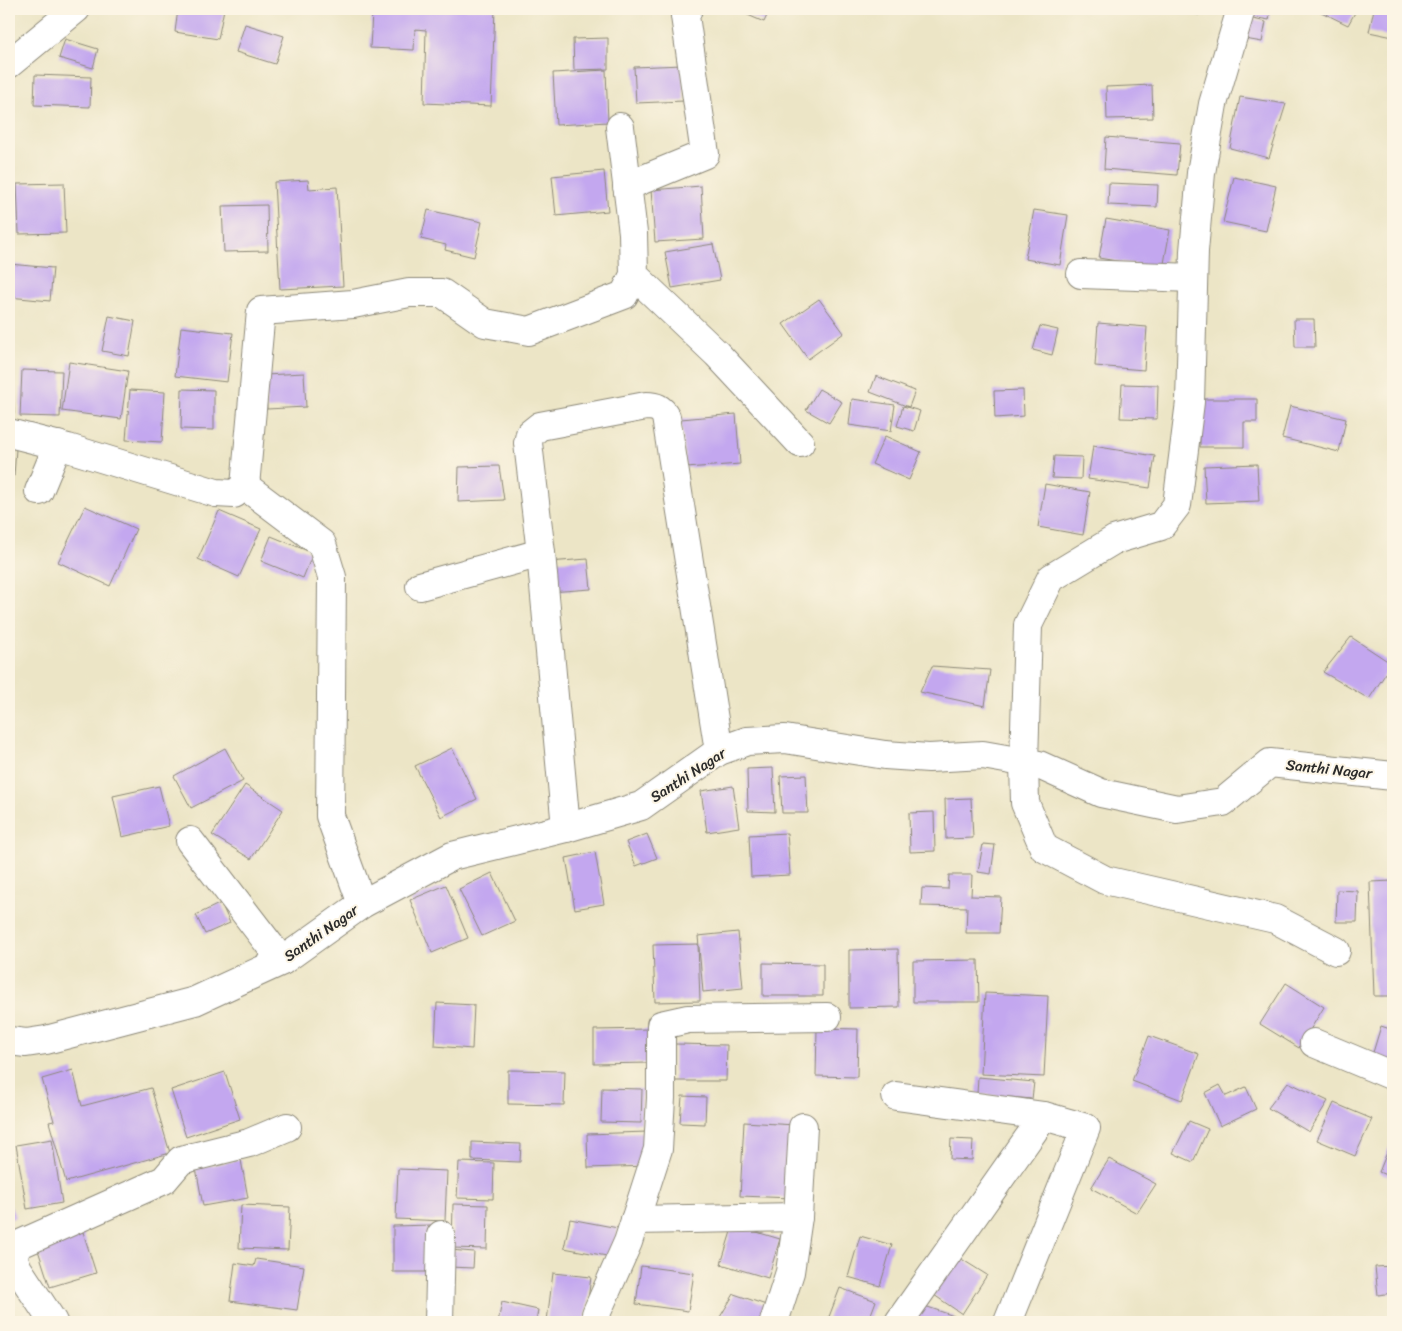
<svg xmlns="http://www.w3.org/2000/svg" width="1402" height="1331" font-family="Sriracha,sans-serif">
<rect width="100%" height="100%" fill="#fcf5e5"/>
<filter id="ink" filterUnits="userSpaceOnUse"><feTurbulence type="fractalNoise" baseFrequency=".02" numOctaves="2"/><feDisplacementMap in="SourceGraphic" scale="10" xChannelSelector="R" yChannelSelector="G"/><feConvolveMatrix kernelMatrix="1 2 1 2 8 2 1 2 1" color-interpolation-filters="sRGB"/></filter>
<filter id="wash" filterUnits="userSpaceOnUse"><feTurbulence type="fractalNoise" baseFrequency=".0096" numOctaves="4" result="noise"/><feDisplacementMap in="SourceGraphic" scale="20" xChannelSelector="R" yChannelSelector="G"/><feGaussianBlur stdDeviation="1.12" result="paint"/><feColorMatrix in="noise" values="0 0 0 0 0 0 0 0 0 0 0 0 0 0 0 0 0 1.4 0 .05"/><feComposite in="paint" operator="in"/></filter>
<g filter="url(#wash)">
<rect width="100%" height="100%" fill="#ece5c6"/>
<g id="blocks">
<!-- building -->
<g fill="#c3a7ef">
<polygon points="178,9 224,9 218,39 175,32"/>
<polygon points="389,9 495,9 491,106 424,103 426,30 415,29 414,50 370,48 372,12 389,13"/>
<polygon points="734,9 770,9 764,22"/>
<polygon points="1165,9 1200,9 1199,15"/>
<polygon points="1249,9 1271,9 1269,20 1247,16"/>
<polygon points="1315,9 1357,9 1348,25"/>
<polygon points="1374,9 1393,9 1393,37 1369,32"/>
<polygon points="1249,18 1266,22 1262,42 1245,39"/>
<polygon points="245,24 284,36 275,64 236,52"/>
<polygon points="608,38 608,69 574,70 573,39"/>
<polygon points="65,39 98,49 93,68 59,58"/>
<polygon points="682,65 684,101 636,103 634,67"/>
<polygon points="606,70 608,122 556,125 553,73"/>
<polygon points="35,75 91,77 90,107 34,105"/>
<polygon points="1152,85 1153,118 1107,119 1106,87"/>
<polygon points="1240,97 1286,104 1269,158 1230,148"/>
<polygon points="1106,137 1180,143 1177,175 1104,169"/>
<polygon points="604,171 608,211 556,216 552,176"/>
<polygon points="1234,177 1276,186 1266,231 1223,222"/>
<polygon points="308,180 309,189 337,187 343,286 280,289 274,182"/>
<polygon points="64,183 66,233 19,234 17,184"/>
<polygon points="1109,183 1158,185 1157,207 1108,205"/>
<polygon points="701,186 704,239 655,242 651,190"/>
<polygon points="267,205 268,251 224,252 222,206"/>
<polygon points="428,210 482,222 474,257 445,250 446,245 421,239"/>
<polygon points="1034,210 1068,215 1060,265 1025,259"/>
<polygon points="1106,219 1170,230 1163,269 1099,258"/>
<polygon points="713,244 720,280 672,288 665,252"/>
<polygon points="9,264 53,268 50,301 9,297"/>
<polygon points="819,299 844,333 808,359 783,324"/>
<polygon points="109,316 135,321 129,356 102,351"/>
<polygon points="1294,319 1314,319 1315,347 1295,347"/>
<polygon points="1098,323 1147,327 1144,370 1095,366"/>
<polygon points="1040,326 1058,330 1052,355 1033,350"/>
<polygon points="181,327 233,333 227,382 175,376"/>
<polygon points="69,362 128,371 121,419 62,411"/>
<polygon points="9,368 12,368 14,413 9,413"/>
<polygon points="22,370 62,371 60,417 20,416"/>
<polygon points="304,373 306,407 267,409 265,375"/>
<polygon points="876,376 915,391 909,407 870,392"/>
<polygon points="1122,384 1158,385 1157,419 1120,418"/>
<polygon points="182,389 214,390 214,430 181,429"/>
<polygon points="819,389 842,402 829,423 806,410"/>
<polygon points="130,390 165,392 162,442 126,440"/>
<polygon points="1023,390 1024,416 995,418 994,391"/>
<polygon points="852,399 895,405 891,431 849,425"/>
<polygon points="1200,399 1257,399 1257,422 1244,422 1244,447 1200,447"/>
<polygon points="903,406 920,411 914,431 897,426"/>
<polygon points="1290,406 1346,419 1339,452 1282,438"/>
<polygon points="736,414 740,464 686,468 681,419"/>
<polygon points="885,436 921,452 909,480 872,464"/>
<polygon points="1093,446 1155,456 1150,488 1088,479"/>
<polygon points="9,448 16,449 14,476 9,475"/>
<polygon points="1054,456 1082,457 1081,479 1052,478"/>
<polygon points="1257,464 1259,501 1206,503 1204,466"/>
<polygon points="499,466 504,500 458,502 459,467"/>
<polygon points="1045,484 1090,492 1083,535 1038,527"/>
<polygon points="85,506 136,529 110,586 58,562"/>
<polygon points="219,511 261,529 239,577 198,559"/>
<polygon points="271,536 313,553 303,578 261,561"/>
<polygon points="588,559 591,589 550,592 548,562"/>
<polygon points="1351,637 1392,664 1369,699 1323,672"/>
<polygon points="932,666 990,670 985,706 920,692"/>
<polygon points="225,748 243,781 191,808 174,776"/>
<polygon points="452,748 477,799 441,817 415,766"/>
<polygon points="773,768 775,812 748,811 747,769"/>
<polygon points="806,775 808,813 782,813 780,776"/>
<polygon points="245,785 283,810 251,859 212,835"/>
<polygon points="159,786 169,826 122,837 113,796"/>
<polygon points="733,786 739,827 707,832 701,791"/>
<polygon points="971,798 973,838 946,839 945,799"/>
<polygon points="934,812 935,851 910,852 909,813"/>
<polygon points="787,833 790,875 751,877 749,835"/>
<polygon points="647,834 657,858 636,866 626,842"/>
<polygon points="983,844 995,845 991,874 978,872"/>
<polygon points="595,852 604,904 575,909 566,858"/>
<polygon points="492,873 515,921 482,936 459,889"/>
<polygon points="949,875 972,875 971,896 1001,897 999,933 966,933 967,907 921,906 922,888 948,889"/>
<polygon points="1393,881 1393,996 1374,996 1370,882"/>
<polygon points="446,885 468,938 432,953 410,900"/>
<polygon points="1337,890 1358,891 1357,922 1336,922"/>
<polygon points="221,903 230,923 205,934 196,915"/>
<polygon points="738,932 743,988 703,992 698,936"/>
<polygon points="698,944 700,1001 655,1002 653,945"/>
<polygon points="898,949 899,1007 849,1008 849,950"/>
<polygon points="978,960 979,1002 913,1002 913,961"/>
<polygon points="763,963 823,964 823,996 763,996"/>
<polygon points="1286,983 1324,1007 1299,1048 1260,1024"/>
<polygon points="985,993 1048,996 1044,1077 981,1074"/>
<polygon points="437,1003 474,1005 472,1049 435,1046"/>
<polygon points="1381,1026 1393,1030 1393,1088 1365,1079"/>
<polygon points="817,1028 858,1029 857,1077 816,1076"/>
<polygon points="650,1029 650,1063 594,1064 594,1030"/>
<polygon points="1149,1036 1199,1054 1182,1100 1132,1081"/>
<polygon points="675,1044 727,1045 726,1081 674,1081"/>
<polygon points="73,1070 82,1106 151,1088 170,1153 66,1182 49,1122 54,1121 42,1079"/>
<polygon points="508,1070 565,1071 564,1105 508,1104"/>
<polygon points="225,1072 240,1119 186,1137 171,1090"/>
<polygon points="978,1077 1034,1082 1032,1099 977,1094"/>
<polygon points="1288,1082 1328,1101 1309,1132 1268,1108"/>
<polygon points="1220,1085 1226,1096 1246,1087 1256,1109 1220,1126 1205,1093"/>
<polygon points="602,1088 642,1089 641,1123 601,1122"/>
<polygon points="682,1096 706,1097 705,1124 680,1123"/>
<polygon points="1334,1103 1372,1119 1355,1156 1317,1140"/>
<polygon points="1189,1121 1208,1129 1193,1162 1173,1153"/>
<polygon points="744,1122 795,1125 792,1198 740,1196"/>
<polygon points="647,1132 648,1166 588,1168 587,1134"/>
<polygon points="1393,1138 1393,1178 1379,1172"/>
<polygon points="52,1139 62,1203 27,1209 16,1145"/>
<polygon points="951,1139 973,1140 972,1160 950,1159"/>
<polygon points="472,1142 521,1144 520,1162 472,1160"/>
<polygon points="1109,1159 1156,1184 1137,1213 1091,1188"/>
<polygon points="241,1160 248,1198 203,1206 196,1168"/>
<polygon points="459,1162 494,1163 493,1199 457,1198"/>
<polygon points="398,1169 447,1171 445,1221 396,1219"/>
<polygon points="9,1203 16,1217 9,1220"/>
<polygon points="453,1204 488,1205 487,1249 452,1248"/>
<polygon points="241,1205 290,1207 288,1250 239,1248"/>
<polygon points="570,1219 618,1228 612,1257 564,1248"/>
<polygon points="432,1225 432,1272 393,1272 393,1226"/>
<polygon points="733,1225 780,1239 768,1278 721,1264"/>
<polygon points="83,1232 96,1273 50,1287 37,1247"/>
<polygon points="860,1236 892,1245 880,1286 848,1277"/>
<polygon points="450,1250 474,1252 473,1268 449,1267"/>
<polygon points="955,1255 987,1275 962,1314 931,1293"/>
<polygon points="256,1259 304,1266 297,1310 230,1301 235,1263 254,1266"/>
<polygon points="641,1266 694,1273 688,1311 636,1304"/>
<polygon points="1393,1266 1393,1293 1378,1295 1375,1267"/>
<polygon points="553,1273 591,1277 585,1322 547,1321"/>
<polygon points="840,1288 876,1301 868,1322 827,1322"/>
<polygon points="734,1294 772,1307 764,1322 732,1322 720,1317"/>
<polygon points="502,1302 538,1310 536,1322 498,1322"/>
<polygon points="919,1304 954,1316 951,1322 912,1322"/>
</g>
</g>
</g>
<g filter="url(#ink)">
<use href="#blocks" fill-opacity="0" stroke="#8c8878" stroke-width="1"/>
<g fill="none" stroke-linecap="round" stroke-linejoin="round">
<defs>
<g id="minor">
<polyline points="1241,9 1213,104 1201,173 1194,251 1190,402 1177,505 1161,526 1114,540 1051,578 1028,625 1024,762 1025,803 1044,848 1105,880 1275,919 1336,951"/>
<polyline points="627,186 705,154 685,16 688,9"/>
<polyline points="1081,274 1193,278"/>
<polyline points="634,275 717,354 800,443"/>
<polyline points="9,433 68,448 216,493 234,494 245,486 261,311 353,304 409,293 442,293 485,323 529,331 624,295 634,275 633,233 620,127"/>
<polyline points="245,486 322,544 332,577 330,816 362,904"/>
<polyline points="39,491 58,445"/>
<polyline points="420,586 541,553"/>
<path d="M566,828l-25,-275 -13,-110 2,-9 10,-8 106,-20c10,0 15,2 20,11l53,334"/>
<polyline points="190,841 282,961"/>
<polyline points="9,1041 26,1043 46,1040 195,1001 282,961 362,904 452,856 566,828 641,806 719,751 747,741 785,739 885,755 929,758 983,755 1039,765 1101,793 1177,809 1223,802 1270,763 1393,776"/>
<polyline points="1314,1043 1393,1076"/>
<polyline points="896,1096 1044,1116 1086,1128 1008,1322"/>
<polyline points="635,1220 798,1217"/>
<polyline points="53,1322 18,1269 13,1257 18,1245 164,1180 181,1160 249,1143 287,1127"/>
<polyline points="439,1322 441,1235"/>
<polyline points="596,1322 596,1314 628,1242 658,1149 661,1098 661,1025 688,1019 827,1017"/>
<polyline points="774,1322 790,1272 798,1217 803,1127"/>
<polyline points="899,1322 1044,1116"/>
</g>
<polyline id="secondary" points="9,64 76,9"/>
</defs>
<!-- minor casing -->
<use href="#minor" stroke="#8c8878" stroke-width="30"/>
<!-- secondary casing -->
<use href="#secondary" stroke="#8c8878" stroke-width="30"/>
<!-- minor -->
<use href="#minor" stroke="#fff" stroke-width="28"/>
<!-- secondary -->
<use href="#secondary" stroke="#fff" stroke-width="28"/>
</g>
</g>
<g text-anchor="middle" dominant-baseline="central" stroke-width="4" stroke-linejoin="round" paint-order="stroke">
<!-- street labels -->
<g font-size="15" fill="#2b2b2b" stroke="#fcf5e5">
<text transform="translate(1329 769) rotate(6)">Santhi Nagar</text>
<text transform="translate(688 775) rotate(-33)">Santhi Nagar</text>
<text transform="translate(321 933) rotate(-35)">Santhi Nagar</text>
</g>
</g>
<!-- margin -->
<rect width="1402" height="1331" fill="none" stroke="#fcf5e5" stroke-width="30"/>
</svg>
